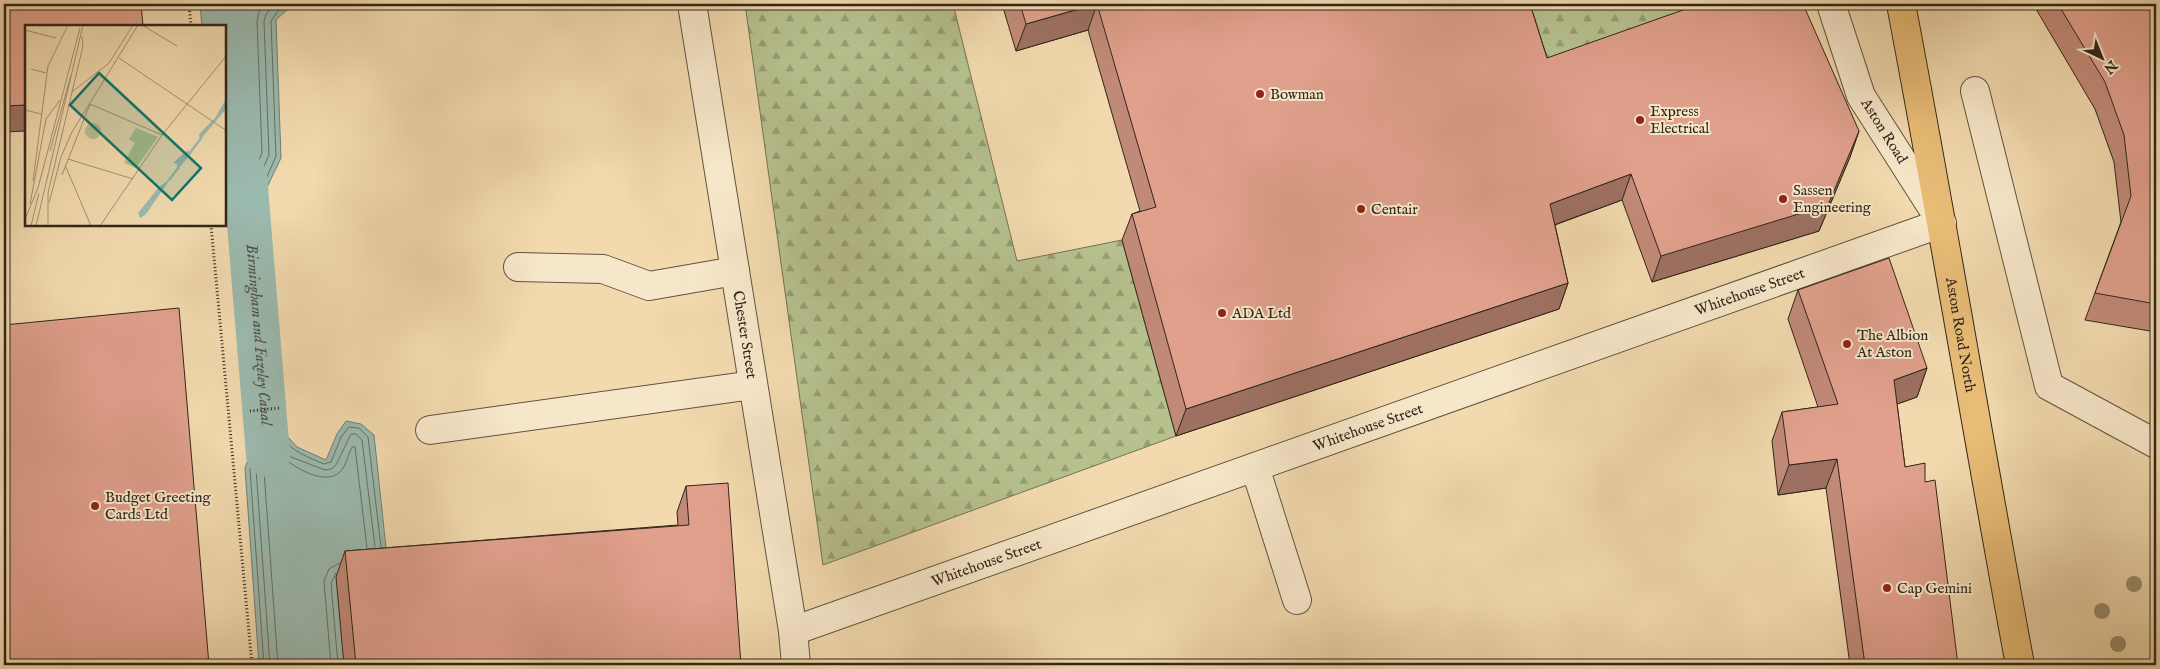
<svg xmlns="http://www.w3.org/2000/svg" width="2160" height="669" font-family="'IM FELL English',serif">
<defs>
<pattern id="forest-firs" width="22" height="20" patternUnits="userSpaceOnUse" patternTransform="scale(1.25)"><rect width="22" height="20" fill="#b6c18e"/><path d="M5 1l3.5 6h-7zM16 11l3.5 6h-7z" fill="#949d73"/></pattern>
</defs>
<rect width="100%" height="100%" fill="#f2daae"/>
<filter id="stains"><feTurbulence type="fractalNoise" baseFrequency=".004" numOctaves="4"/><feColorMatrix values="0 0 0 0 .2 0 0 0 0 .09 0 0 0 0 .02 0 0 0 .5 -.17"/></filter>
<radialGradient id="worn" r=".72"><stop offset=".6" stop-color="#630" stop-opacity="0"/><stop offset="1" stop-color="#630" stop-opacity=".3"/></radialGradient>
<!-- forest -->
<g fill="url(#forest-firs)" stroke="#737454">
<polygon points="745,4 953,4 1017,261 1122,240 1176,436 823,565"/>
<polygon points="1511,4 1764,4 1536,85"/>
</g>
<!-- water -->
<g fill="#9bbaaf" stroke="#707f74">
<polygon points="200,4 288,4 288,9 276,20 281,158 259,204 249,236 236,211 225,198 225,26 202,26"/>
<polygon points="263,395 285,434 297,447 326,460 337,434 346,421 361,424 374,435 389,576 349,665 259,665 245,468 253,446"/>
</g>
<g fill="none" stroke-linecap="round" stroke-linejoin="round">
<!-- shore -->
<g stroke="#667065" stroke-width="1">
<polyline points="225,181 233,182 245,189 262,153 257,21 259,12 266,4"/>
<polyline points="225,189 234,191 244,203 247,203 269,155 264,21 266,14 277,4"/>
<polyline points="225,195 230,196 245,218 249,218 276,156 271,21 283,4"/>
<polyline points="336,573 331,583 338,665"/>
<path d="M264,665l-14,-196 8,-22 7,-32h3c19,32 22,35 56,49l7,-2 10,-25 8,-10 10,1 9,9 13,110"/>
<polyline points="270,665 256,469 267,433 271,433 291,457 325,470 331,469 336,465 351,434 356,434 362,440 375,547"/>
<path d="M278,665l-14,-194 7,-20 4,-1c12,13 48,38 65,22 6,-6 8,-17 12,-25h3l12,101"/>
<polyline points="331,665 324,581 329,569 340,563"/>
</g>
<!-- canal -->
<path stroke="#9bbaaf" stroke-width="44" id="s1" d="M245,176l23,279"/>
<defs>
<g id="minor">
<path id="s2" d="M692,4l101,627 3,34"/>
<polyline points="1975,91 2049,386 2156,444"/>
<polyline points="518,267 603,269 649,286 735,271"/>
<polyline points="430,430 753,385"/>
<polyline points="1255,467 1297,600"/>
<path id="s3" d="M793,631l1149,-408 -81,-127 -30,-92"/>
</g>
<g id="major">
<path id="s4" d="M1901,4c42,220 78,441 119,661"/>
</g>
</defs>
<!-- minor casing -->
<use href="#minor" stroke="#605340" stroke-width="30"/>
<!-- major casing -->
<use href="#major" stroke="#30261b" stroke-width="30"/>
<!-- path -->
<g stroke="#30261b" stroke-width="3" stroke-dasharray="1 2.5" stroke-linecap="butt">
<polyline points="189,4 191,26"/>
<polyline points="211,225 252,665"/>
<polyline points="250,411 279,408"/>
</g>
<!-- minor -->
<use href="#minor" stroke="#f7e7ca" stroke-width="28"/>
<!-- major -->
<use href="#major" stroke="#e9bd77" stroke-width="28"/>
</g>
<!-- trees -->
<g fill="#9a8c6d">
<circle cx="2134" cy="584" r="8"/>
<circle cx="2102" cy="611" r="8"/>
<circle cx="2118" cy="644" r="8"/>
</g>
<!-- wall -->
<g fill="#c18a78" stroke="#30261b">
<polygon points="1002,4 1530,4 1547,58 1859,131 1850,157 1819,231 1652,282 1622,200 1555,225 1568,283 1559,309 1176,436 1122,240 1132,214 1140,211 1088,30 1016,51"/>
<polygon points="2033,4 2154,4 2156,8 2156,332 2085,320 2121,222 2114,162 2095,109"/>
<polygon points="1798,290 1927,368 1917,397 1897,404 1905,467 1958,665 1850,665 1826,488 1778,495 1772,441 1782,412 1818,407 1788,319"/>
<polygon points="686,486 741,665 344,665 336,577 345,551 678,525 677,512"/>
</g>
<!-- shaded-wall -->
<g fill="#9d7062" stroke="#30261b">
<polygon points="1097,4 1088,30 1016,51 1026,24"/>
<polygon points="26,105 26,131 4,132 4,106"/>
<polygon points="1859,131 1850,157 1819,231 1652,282 1661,256"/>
<polygon points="1631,174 1622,200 1540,230 1550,204"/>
<polygon points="1568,283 1559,309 1176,436 1186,409"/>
<polygon points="1927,368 1917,397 1883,409 1894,380"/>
<polygon points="1837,459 1826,488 1778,495 1789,465"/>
</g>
<!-- building -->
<g fill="#e0a08c" stroke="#30261b">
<polygon points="4,4 141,4 143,26 26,26 26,105 4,106"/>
<polygon points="1020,4 1096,4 1026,24"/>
<polygon points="1097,4 1530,4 1547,58 1700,4 1803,4 1859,131 1828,205 1661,256 1631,174 1550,204 1568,283 1186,409 1132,214 1156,207"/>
<polygon points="2058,4 2154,4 2156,8 2156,304 2095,293 2131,196 2124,135 2105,82"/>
<polygon points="1889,258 1927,368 1894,380 1905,467 1925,463 1925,482 1935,480 1958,665 1865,665 1837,459 1789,465 1782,412 1838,404 1798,290"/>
<polygon points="179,308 209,665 4,665 4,325"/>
<polygon points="728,483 741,665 356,665 345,551 689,525 686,486"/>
</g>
<!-- markers -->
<g fill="#8f2418" stroke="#f7e7ca" stroke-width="2">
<circle cx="1260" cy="94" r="5"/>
<circle cx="1640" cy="120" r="5"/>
<circle cx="1783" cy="199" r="5"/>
<circle cx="1361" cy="209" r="5"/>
<circle cx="1222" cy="313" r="5"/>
<circle cx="1847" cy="344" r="5"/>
<circle cx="95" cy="506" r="5"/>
<circle cx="1887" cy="588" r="5"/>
</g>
<g text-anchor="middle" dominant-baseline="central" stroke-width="4" stroke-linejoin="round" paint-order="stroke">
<!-- poi labels -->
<g font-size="15" fill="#30261b" stroke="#f7e7ca" text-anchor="start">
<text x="1270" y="94">Bowman</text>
<text x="1650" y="111">Express<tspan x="1650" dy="17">Electrical</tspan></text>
<text x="1793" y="190">Sassen<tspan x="1793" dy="17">Engineering</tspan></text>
<text x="1371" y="209">Centair</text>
<text x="1232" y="313">ADA Ltd</text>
<text x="1857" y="335">The Albion<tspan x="1857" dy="17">At Aston</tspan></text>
<text x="105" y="497">Budget Greeting<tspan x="105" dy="17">Cards Ltd</tspan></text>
<text x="1897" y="588">Cap Gemini</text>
</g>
<!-- street labels -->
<g font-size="15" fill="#30261b" stroke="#f7e7ca">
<text transform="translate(1884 131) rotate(58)">Aston Road</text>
<text stroke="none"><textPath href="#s3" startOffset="1015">Whitehouse Street</textPath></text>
<text stroke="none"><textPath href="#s2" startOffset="335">Chester Street</textPath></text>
<text stroke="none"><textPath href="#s4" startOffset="336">Aston Road North</textPath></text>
<text stroke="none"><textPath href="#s3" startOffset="610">Whitehouse Street</textPath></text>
<text stroke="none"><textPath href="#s3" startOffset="205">Whitehouse Street</textPath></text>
</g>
<!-- water labels -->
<g font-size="16" font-style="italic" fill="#505247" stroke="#f7e7ca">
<text stroke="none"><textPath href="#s1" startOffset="159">Birmingham and Fazeley Canal</textPath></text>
</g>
</g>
<!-- overview -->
<g transform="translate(25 25)">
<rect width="201" height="201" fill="#f2daae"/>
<path d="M60 106a8 8 0 1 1 16 0a8 8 0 1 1-16 0ZM111,103l22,9 -22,31 -12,-5 11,-20 -6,-4z" fill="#b6c18e"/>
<path d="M201,74v10l-26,31 -1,-6 16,-16zM165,123l-3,4 4,-1v3l-14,16v-6l-4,-1zM146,153l-25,36 -6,4 -2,-5 21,-26z" fill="#9bbaaf"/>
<path fill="none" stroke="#9bbaaf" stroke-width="2.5" d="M164,129l13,-17M144,155l10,-13"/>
<path fill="none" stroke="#a49273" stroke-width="1" d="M117,0l35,21M0,5l31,8M94,33l108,73M6,44l15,4M47,67l37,-29 24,-38M0,85l16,4M25,126l21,-76M43,134l65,20M40,140l26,61M37,150l28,-71 72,31M8,156l15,-115 20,-41M24,178l12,-46 11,-25 66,-107M5,179l16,-85 14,-19M0,194l13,-31 42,-160M6,201l8,-33M11,201l47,-201M23,201v-33l35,-147 -1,-10M75,201l62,-91 65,-80"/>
<path fill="#0f766e" fill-opacity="0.15" stroke="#0f766e" stroke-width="2.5" d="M74,48l102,95 -29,32 -102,-95z"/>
<rect width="201" height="201" fill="none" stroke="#30261b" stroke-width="2.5"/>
</g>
<!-- margin -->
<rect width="2160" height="669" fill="none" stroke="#f2daae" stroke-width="20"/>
<rect x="5" y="5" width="2150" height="659" fill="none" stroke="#30261b" stroke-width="2.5"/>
<rect x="10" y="10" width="2140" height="649" fill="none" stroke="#30261b"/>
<!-- north arrow -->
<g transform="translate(2102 58) rotate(137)" stroke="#f7e7ca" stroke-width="4" paint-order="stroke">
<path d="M0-4L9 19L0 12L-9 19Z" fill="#30261b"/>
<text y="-8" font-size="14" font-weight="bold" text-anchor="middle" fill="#30261b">N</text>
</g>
<rect width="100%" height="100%" filter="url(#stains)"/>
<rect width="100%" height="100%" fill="url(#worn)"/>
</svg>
